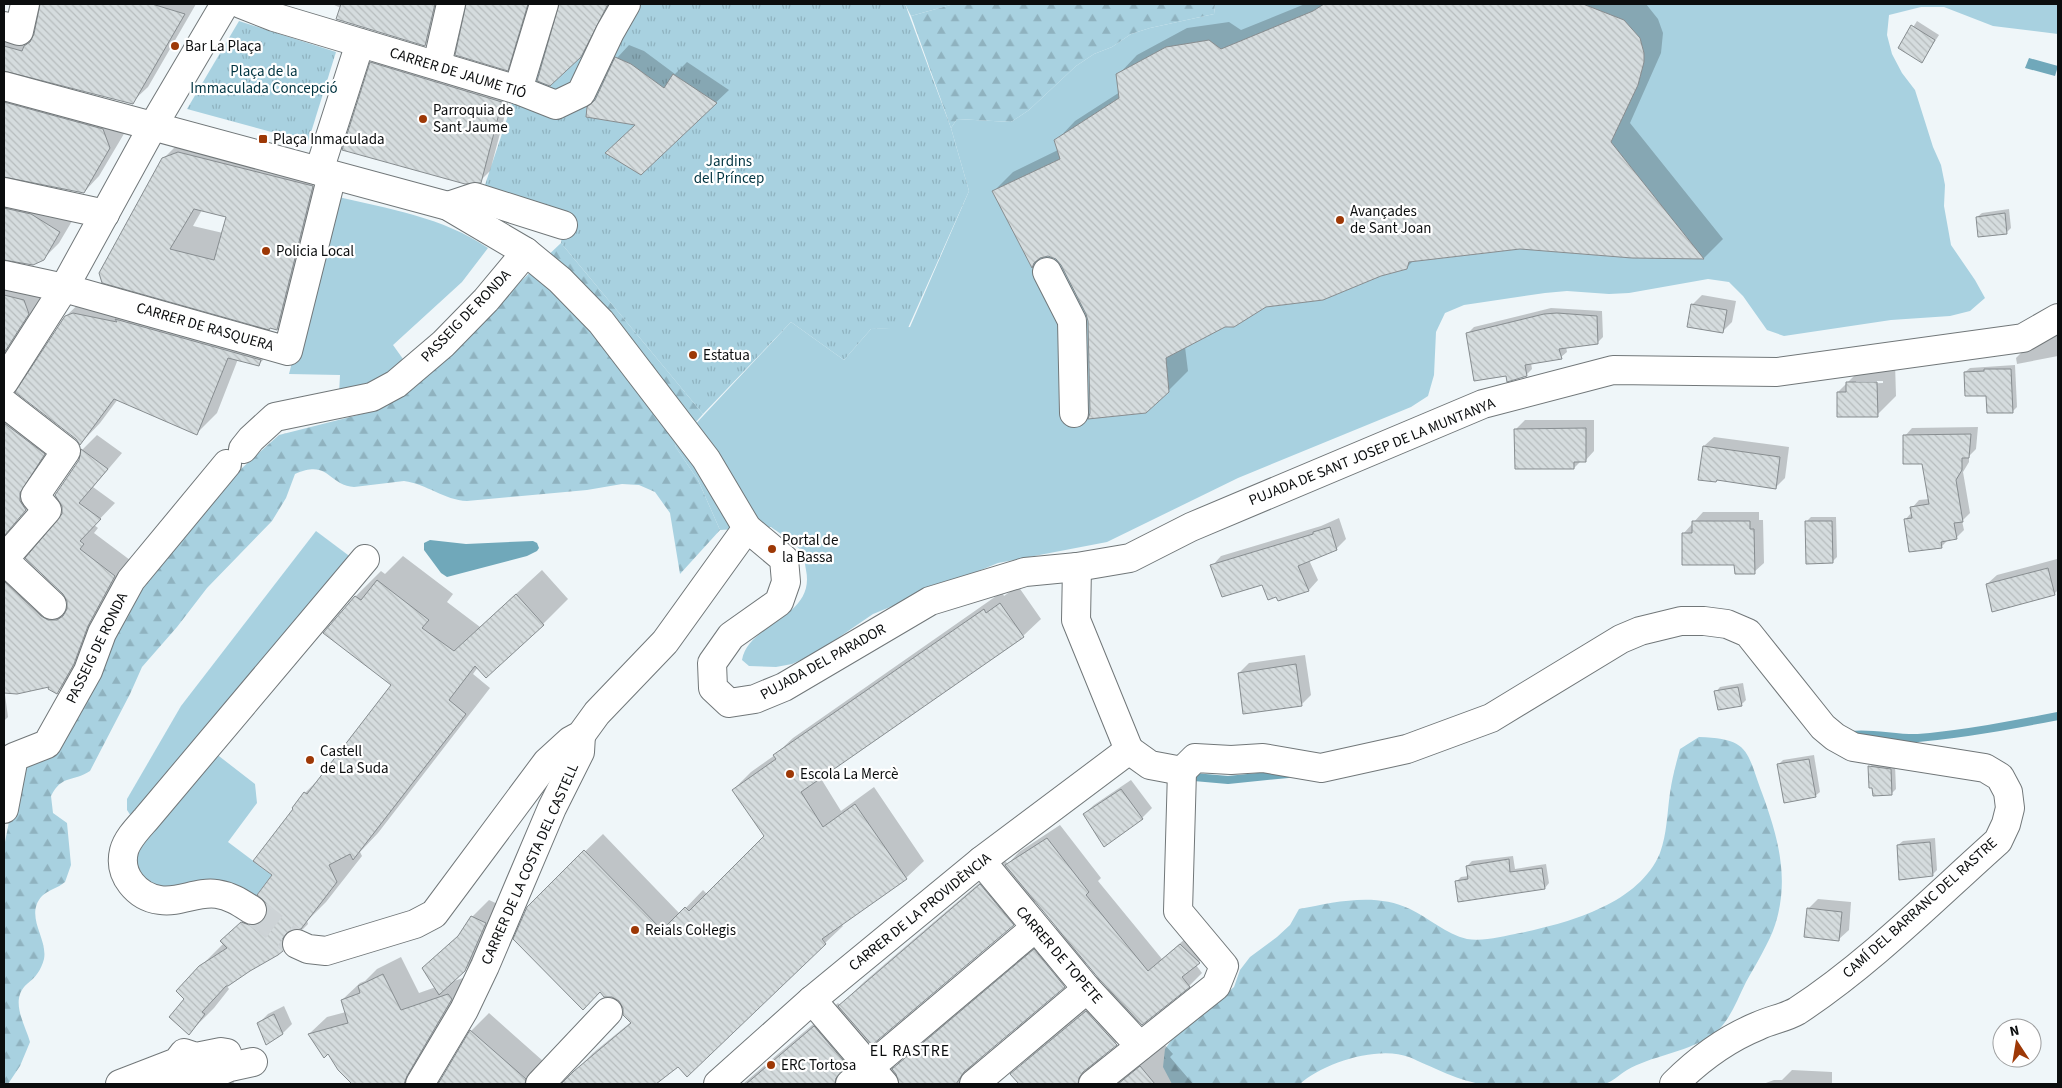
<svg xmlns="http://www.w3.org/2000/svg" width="2062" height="1088" font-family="'Source Sans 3',sans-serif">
<defs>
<pattern id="forest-firs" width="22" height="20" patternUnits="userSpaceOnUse" patternTransform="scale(1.25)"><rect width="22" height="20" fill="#a8d1e0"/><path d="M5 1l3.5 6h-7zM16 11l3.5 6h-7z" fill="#8fb2bf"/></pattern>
<pattern id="park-tufts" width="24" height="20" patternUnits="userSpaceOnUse" patternTransform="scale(1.25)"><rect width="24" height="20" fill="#a8d1e0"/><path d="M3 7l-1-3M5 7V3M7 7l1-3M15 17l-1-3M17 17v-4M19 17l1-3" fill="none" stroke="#8fb2bf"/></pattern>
<pattern id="building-back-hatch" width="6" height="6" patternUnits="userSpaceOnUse" patternTransform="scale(1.25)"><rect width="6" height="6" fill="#d5dcde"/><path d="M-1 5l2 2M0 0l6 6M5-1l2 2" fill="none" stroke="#b6bcbd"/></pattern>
</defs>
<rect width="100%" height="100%" fill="#eff6f9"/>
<!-- grass -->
<g fill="#a8d1e0">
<polygon points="905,4 954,4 911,16"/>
<path d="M1215,4h843v30l-65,-8 -49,-19h-23l-32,8 -2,20 5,19 10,19 13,17 18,57 8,18 4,20 -1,21 7,39 24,35 10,18 -15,13 -20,5 -59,4 -107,16 -17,-6 -24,-34 -14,-14 -21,-3 -79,14 -20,1 -42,-3 -22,2 -81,12 -19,8 -9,19 -2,43 -6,21 -17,11 -173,71 -131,64 -109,21 -125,51 -57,39 -24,11 -16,3 -27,-1 -7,-6c6,-37 74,-42 64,-90 -1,-6 -2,-14 -5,-19 -4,-7 -22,-18 -30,-24l-51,3 -22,-50 -23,-34 116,-124 53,38 27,-31 39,-2 59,-136 -18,-63 6,-9 54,3 18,-12 47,-44 18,-12 18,-7 19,-13 19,-6 64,-14z"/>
<path d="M335,196c53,13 108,21 153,52l-26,34 -69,63 10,14 -26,27 -38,8 1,-19 -51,-1z"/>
<polygon points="316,531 352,558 133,819 127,810 127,799 181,706"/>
<polygon points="215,753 255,784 257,803 228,842 272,875 253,900 154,889 135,867 137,847"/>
</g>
<!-- forest -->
<g fill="url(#forest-firs)">
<polygon points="954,4 1215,4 1214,14 1150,28 1131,34 1112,47 1094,54 1076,66 1029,110 1011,122 957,119 951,128 911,16"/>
<path d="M561,243l142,171 -28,32 23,34 22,50 -40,44 -10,-61 -15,-21 -16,-7 -17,-1 -35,6 -120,11c-23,-1 -40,-17 -63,-20l-50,6c-27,-2 -24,-28 -59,-13l-9,24 -14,23 -65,67 -30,39 -35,40 -12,27 -40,77c-16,11 -28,3 -39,25l2,17 14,10 4,42 -6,17c-7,6 -17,8 -23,14 -18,20 6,42 2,63 -3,11 -8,18 -17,25 -18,16 -2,40 3,58l-10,24 -12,18h-4v-237l17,-85 96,-138 96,-130 66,-59 87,-22 44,-26z"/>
<path d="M1699,737c51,2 47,13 63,56 16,44 28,86 13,132 -5,16 -20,41 -29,57 -10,20 -17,43 -37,55 -25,16 -58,19 -82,33 -7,4 -16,13 -23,14 -17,2 -35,0 -52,0 -23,0 -46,2 -68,0 -21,-1 -56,-19 -75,-27 -30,-12 -87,6 -109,27h-128l-9,-17 2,-18 10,-14 59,-48 6,-17 10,-13 27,-20 13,-12 9,-16c36,-7 76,-17 111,0 19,9 36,25 57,30 16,3 37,-3 53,-6 48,-10 119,-29 140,-80 7,-19 7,-39 10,-60 2,-15 6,-29 10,-44z"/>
</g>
<!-- park -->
<g fill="url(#park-tufts)">
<polygon points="637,4 905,4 951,128 969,191 908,328 871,329 844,360 791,322 703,414 561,243 565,211 484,188 533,40 615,49"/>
<polygon points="239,21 336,52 308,142 187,109"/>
</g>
<!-- water -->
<g fill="#70a8ba">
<polygon points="2029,58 2058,66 2055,76 2025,68"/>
<polygon points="430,540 466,544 533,541 537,543 539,548 537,551 527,556 447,577 441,573 424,550 424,543"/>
</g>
<!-- shadow -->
<g fill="#0003" fill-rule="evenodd">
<polygon points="41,4 196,4 148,87 132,102 4,70 4,74 125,132 99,176 84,192 4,176 4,181 75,216 59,243 43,259 4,259 4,270 4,27 35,35"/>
<polygon points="332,4 446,4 440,29 425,45"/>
<polygon points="467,4 538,4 523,54 507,69 468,7"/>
<polygon points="560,4 615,4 596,40 580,56 560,8"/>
<polygon points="1305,4 1646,4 1658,19 1663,33 1661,53 1630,123 1723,239 1704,258 1633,256 1520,248 1414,260 1406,268 1266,306 1185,347 1188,371 1168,391 1091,413 1089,320 1087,313 1062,264 1057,258 1048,255 1043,256 1033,266 994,191 1013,172 1058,150 1056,141 1075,121 1120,92 1118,75 1137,55 1187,28 1229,22 1241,30"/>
<polygon points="1917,21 1939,35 1922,61 1900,48"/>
<polygon points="629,45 644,51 675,74 687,62 729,90 641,173 637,124 596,100 617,58"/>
<polygon points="381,53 511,92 490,171 480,181 371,63"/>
<path d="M187,135l149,28 -36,142 -23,23 -174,-46 60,-123zM202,210l26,6 -5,17 -30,-7z"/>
<polygon points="2009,209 2011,228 2006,233 1977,217 1982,213"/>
<polygon points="4,276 44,297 4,364"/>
<polygon points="1702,295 1736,301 1732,322 1722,332 1692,305"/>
<polygon points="87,296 279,344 258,365 238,359 217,413 197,433 118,399 100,423 81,443 66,316"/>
<polygon points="1551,308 1602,311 1603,337 1597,343 1566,347 1567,352 1561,357 1531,363 1532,369 1526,375 1508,374 1468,333 1474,327"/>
<polygon points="2058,334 2058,356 2017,364 2016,358 2024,350"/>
<path d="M1895,363l1,33 -19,19 -39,-23 28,-28zM1856,381h27v2l-27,1z"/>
<polygon points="2015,365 2017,407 2012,412 1987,394 1965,372 1970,368"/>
<polygon points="4,386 59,438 41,494 7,532 4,539 65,605 68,605 63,515 82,450 97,435 122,453 93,487 115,503 94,525 98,528 94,533 130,560 72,677 57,692 52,685 9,682 4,687 8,717 4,721"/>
<polygon points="1525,420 1594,420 1594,451 1585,461 1581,461 1574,468 1516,429"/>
<polygon points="1978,427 1976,449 1969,456 1969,462 1963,472 1970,513 1962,521 1964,530 1956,538 1949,539 1941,547 1905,520 1912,512 1912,508 1919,500 1929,499 1923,463 1905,436 1912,428"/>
<polygon points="1714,437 1789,447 1785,478 1775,488 1704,446"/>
<polygon points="1703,512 1759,512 1759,520 1763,520 1764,563 1754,572 1683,534"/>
<polygon points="1811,517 1836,517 1837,557 1832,562 1806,522"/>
<polygon points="1339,518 1346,539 1336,549 1309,560 1318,580 1309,590 1278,600 1277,596 1263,583 1212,566 1221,556 1321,526"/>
<polygon points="403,556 453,594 447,602 480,627 542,570 568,599 543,624 478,667 473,674 490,688 378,833 360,852 362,856 326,902 307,921 308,924 282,950 249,970 227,986 229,989 214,1008 189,1033 186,999 200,967 224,943 222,941 265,900 295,809 294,808 305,793 325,773 393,685 356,596 381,571 385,574"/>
<polygon points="2057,559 2058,590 2054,594 1987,584 1997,575"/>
<polygon points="1018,586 1041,619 1023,636 820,777 841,811 874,787 924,861 906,878 841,924 843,926 825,943 687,1075 678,1065 654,1084 354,1084 339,1070 329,1053 309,1034 327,1017 346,1012 342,1000 360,983 365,981 377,969 401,957 419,993 436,987 441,952 462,932 472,917 489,900 502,906 482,953 451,982 466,977 430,1080 441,1082 471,1031 489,1013 543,1061 542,1070 555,1082 564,1082 568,1079 593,1053 631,1022 620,1000 528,907 603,834 680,914 703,890 707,894 766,836 733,790 751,772 775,755 793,738 1002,592 1004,596"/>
<polygon points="1305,655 1311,695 1301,705 1239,673 1249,663"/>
<polygon points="1743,683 1746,700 1741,705 1716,692 1720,687"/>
<polygon points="1814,755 1820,792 1815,796 1778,765 1783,760"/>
<polygon points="1874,762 1895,765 1896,789 1891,794 1870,767"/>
<polygon points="1131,780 1152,808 1142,818 1104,845 1084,814 1094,805"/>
<path d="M1060,825l41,53 -3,3 64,78 31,-27 19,17 -16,16 6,8 -13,13 -49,35 -38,35 -1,6 63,-18 9,10 -3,3 23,27h-173l-8,-10 23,-23 74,-63 -22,-25 -23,23 -90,78 18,20h-249l95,-81 2,2 24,-23 141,-121 3,3 11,-12zM1036,901l22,26 -141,119 -22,22 -3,-2 -14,10 -20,-22 12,-12 143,-118z"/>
<polygon points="1935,838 1937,870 1932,875 1898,845 1903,841"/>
<polygon points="1513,856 1515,869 1546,864 1549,883 1545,888 1456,882 1461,877 1469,876 1467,866 1472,861"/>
<polygon points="1818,899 1851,902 1849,930 1839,939 1808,909"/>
<polygon points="284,1006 292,1024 283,1033 258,1024 268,1014"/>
<polygon points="1792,1070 1832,1072 1832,1084 1763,1084 1774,1080 1782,1080"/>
<polygon points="232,1079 235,1084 226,1084"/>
</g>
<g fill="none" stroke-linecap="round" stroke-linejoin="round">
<!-- stream -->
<g stroke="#70a8ba" stroke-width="8">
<path d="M1850,735c23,-3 45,4 68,3 47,-4 94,-13 140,-22"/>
<polyline points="1194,777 1228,780 1288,774"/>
</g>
</g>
<!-- building -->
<g fill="url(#building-back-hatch)" stroke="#878d90" fill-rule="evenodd">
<polygon points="40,4 152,4 185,14 133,104 4,71 4,46 22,51 24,46 30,42 34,34"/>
<polygon points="341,4 435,4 425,46 336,19"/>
<polygon points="466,4 528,4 508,71 455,55"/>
<polygon points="559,4 608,4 581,57 550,86 537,81"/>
<polygon points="1324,4 1583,4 1624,20 1640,38 1644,53 1644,62 1638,85 1611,142 1704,259 1632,258 1520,249 1409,262 1407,269 1381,276 1323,300 1266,307 1234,327 1225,327 1166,358 1169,392 1146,413 1088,419 1090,413 1088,321 1086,314 1061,265 1056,259 1048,256 1040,258 1034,263 1032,268 992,191 1060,159 1054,140 1119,98 1116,74 1166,47 1209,40 1221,49 1313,11"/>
<polygon points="1911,25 1935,40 1922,63 1898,48"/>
<polygon points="615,57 631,64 664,88 673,74 717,103 641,175 605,153 635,125 586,117 587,107 595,100"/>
<polygon points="370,62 502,102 481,183 465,184 342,150"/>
<polygon points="4,102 103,129 110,148 84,193 4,177"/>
<path d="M178,152l135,34 -36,144 -7,-2 -1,2 -167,-47 -3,-10 63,-115zM194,209l32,8 -12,43 -44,-11z"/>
<polygon points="4,208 31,214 60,232 44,260 33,265 4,260"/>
<polygon points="2005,213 2007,234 1978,237 1976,217"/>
<polygon points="4,295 24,300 29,314 4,353"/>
<polygon points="1691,304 1727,310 1723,333 1687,327"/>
<polygon points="73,313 117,322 115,319 261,360 259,366 228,358 197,435 114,399 80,445 76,439 15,392 65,316"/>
<polygon points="1557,313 1597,316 1598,344 1559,349 1562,359 1525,365 1527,376 1507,382 1506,376 1474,381 1466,333 1544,314"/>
<polygon points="1984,369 2011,369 2013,413 1987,413 1986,396 1965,396 1964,372 1984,371"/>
<polygon points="1846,382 1877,382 1878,417 1837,417 1837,392 1846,392"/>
<polygon points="4,423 45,454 20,493 20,501 26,510 4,536"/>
<polygon points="1586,428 1586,462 1574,462 1574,469 1515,469 1514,429"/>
<polygon points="1971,434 1969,458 1962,458 1962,470 1956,480 1963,522 1954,523 1957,539 1941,542 1942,548 1909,552 1904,519 1912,518 1910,507 1929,504 1922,464 1903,464 1903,435"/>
<polygon points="1703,446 1780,457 1776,489 1717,480 1716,482 1698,480"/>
<polygon points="81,449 108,469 79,503 101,519 80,541 84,544 80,549 115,576 88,626 74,664 57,694 48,689 49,687 17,694 4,693 4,581 41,616 48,620 57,620 63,616 67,609 67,601 63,594 25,558 62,514 62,506 55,495 79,460"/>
<polygon points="1692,521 1750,521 1750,529 1754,529 1755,574 1735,574 1734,565 1682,565 1682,533 1692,533"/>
<polygon points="1805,521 1832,521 1833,563 1806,564"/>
<polygon points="1330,527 1337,550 1298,566 1309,591 1278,601 1276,597 1268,600 1262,585 1222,597 1210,565 1313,534 1313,532"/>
<polygon points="2048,568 2055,595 1992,612 1986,584"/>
<polygon points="377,580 429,620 422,628 454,651 516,594 544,625 486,678 475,666 449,700 466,714 353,860 350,854 329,865 337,882 301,929 295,929 288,932 283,938 281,945 283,951 278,955 250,971 228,986 226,986 202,1012 205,1014 189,1035 169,1017 184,999 176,991 199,966 227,948 220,941 241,922 252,926 259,924 265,919 268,911 266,903 257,895 272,875 253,861 293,809 292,808 304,792 307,794 391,685 323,633 355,596 361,600"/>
<polygon points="1000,603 1024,637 801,792 823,827 855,804 907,879 822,939 826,944 687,1077 678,1067 656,1084 561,1084 574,1071 631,1023 623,1015 623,1008 619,1001 612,997 604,997 600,992 583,1010 513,939 527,907 584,850 662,930 685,907 689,911 764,836 732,790 776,759 773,755 984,609 986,613"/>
<polygon points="1296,664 1302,706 1243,714 1238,673"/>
<polygon points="1738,687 1742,706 1718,710 1714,691"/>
<polygon points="1809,759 1816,797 1784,803 1777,764"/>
<polygon points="1868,766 1891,769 1892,795 1873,796 1872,788 1869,788"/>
<polygon points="1121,789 1143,819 1104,847 1083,814"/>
<polygon points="1047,838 1089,892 1086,895 1148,971 1180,944 1200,963 1182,977 1190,987 1142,1025 1099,979 1005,865"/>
<polygon points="1930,842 1933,876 1899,880 1897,845"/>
<polygon points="1509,859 1510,872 1542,868 1545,889 1458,902 1455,881 1468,879 1466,866"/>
<polygon points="980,884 1014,925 872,1045 838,1006"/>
<polygon points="1807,908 1842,912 1839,941 1804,937"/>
<polygon points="471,916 486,923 465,971 439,995 422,968 458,936"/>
<polygon points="1034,949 1065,987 964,1072 956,1084 899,1084 896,1074 892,1069"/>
<polygon points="383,974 401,1010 448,994 452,999 407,1076 404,1084 352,1084 338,1070 328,1054 324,1058 308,1034 348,1023 341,1000 360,993 358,986"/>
<polygon points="1086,1011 1117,1045 1083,1072 1079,1078 1078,1084 1019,1084 1010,1074"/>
<polygon points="274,1014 283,1034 266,1045 257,1023"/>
<polygon points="814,1026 848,1066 836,1078 835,1084 746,1084"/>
<polygon points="470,1030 526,1079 525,1084 438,1084"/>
<polygon points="1140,1066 1155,1084 1118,1084"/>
</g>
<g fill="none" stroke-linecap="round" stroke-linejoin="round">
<!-- minor-tunnel -->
<polyline stroke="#cdd3d6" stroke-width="28" stroke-dasharray="28 14" stroke-linecap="butt" points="252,910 297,944"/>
<defs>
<g id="minor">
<polyline points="241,4 274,17 518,90 556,105 581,93 610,32 626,4"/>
<polyline points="4,26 19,31 25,4"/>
<polyline points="437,65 451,4"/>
<polyline points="4,86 448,206 526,252 560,280 601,322 706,459 747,528 784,559 786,582 779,602 731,636 712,663 713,688 729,703 755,699 784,687 930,601 1025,572 1077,567 1130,558 1191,527 1483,404 1613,370 1777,372 2023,338 2058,318"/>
<polyline points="518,90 544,4"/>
<polyline points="319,171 360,43"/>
<polyline points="4,192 105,214"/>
<polyline points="448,206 475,197 563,225"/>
<polyline points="1047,272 1072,321 1074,413"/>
<polyline points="4,275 64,288 288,351 332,175"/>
<polyline points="4,382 64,288 153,126 225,4"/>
<polyline points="4,403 66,451 35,496 47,510 4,559"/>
<polyline points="243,449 251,439 275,417 372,397 396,384 443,344 486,300 526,252"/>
<polyline points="4,560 52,605"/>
<polyline points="1077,567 1076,620 1129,750"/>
<path d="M1129,750l21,15 32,6 13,-13 36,2 32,-2 58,10 86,-19 84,-31 130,-79 19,-8 41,-10h23l23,3 21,9 75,94 12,10 18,10 132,21 15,9 8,15 2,16 -4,16 -8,17c-65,58 -128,122 -201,170 -12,7 -27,9 -39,15 -32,13 -60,34 -84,58"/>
<polyline points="4,809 14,757 47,744 88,671 102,633 131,580 227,464"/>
<polyline points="981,861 1087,989 1140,1046"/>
<path d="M252,910c-11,-7 -21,-14 -35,-16 -20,-3 -37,9 -57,6 -23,-3 -42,-25 -36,-49 3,-12 14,-23 22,-32l219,-260"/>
<polyline points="297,944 308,949 326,951 415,924 434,914 547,762 570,741 581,735 597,713 665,642 747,528"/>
<polyline points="812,1000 884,1084"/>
<polyline points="209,1076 230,1067 253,1062"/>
<polyline points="120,1084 177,1062 184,1053 196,1057 221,1052 227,1053 170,1084"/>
<polyline points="420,1084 464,1010 485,966 552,808 580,752 581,735"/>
<polyline points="540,1084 608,1012"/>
<polyline points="718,1084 812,1000 981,861 1129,750"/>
<polyline points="850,1084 1035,928"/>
<polyline points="974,1084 1087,989"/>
<polyline points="1093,1084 1216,986 1224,966 1178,911 1182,771"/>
</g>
</defs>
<!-- minor casing -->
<use href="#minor" stroke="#717779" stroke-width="30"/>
<!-- minor -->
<use href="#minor" stroke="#fff" stroke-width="28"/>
</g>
<!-- markers -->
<g fill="#9d3806" stroke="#fff" stroke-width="2">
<circle cx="175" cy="46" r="5"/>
<circle cx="423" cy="119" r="5"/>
<rect x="258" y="134" width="10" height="10" rx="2.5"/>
<circle cx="1340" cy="220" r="5"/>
<circle cx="266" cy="251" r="5"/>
<circle cx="693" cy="355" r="5"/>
<circle cx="772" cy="549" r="5"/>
<circle cx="310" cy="760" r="5"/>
<circle cx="790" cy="774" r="5"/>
<circle cx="635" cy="930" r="5"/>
<circle cx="771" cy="1065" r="5"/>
</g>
<g text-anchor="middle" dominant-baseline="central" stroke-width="4.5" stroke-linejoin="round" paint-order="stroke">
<!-- poi labels -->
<g font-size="15" fill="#0b0d0e" stroke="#fff" text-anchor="start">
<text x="185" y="46">Bar La Plaça</text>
<text x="433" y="110">Parroquia de<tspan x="433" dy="17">Sant Jaume</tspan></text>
<text x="273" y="139">Plaça Inmaculada</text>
<text x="1350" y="211">Avançades<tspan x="1350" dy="17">de Sant Joan</tspan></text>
<text x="276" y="251">Policia Local</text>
<text x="703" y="355">Estatua</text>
<text x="782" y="540">Portal de<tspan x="782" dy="17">la Bassa</tspan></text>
<text x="320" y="751">Castell<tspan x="320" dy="17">de La Suda</tspan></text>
<text x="800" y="774">Escola La Mercè</text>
<text x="645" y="930">Reials Col·legis</text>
<text x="781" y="1065">ERC Tortosa</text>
</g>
<!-- park labels -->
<g font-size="15" fill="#003441" stroke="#fff">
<text x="264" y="71">Plaça de la<tspan x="264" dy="17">Immaculada Concepció</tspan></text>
<text x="729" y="161">Jardins<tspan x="729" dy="17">del Príncep</tspan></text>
</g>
<!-- street labels -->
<g font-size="15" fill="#0b0d0e" stroke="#fff">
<text transform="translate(458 73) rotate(17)">CARRER DE JAUME TIÓ</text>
<text transform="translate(466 316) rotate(-46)">PASSEIG DE RONDA</text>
<text transform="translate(205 327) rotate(16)">CARRER DE RASQUERA</text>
<text transform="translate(1372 452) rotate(-22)">PUJADA DE SANT JOSEP DE LA MUNTANYA</text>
<text transform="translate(97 648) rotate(-64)">PASSEIG DE RONDA</text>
<text transform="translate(823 662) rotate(-29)">PUJADA DEL PARADOR</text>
<text transform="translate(530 864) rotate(-66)">CARRER DE LA COSTA DEL CASTELL</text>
<text transform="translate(1920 908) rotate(-42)">CAMÍ DEL BARRANC DEL RASTRE</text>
<text transform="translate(920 912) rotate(-39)">CARRER DE LA PROVIDÈNCIA</text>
<text transform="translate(1059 955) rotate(49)">CARRER DE TOPETE</text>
</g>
<!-- neighbourhood labels -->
<g font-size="16" letter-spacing="1" fill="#0b0d0e" stroke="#fff">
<text x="910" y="1051">EL RASTRE</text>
</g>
</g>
<!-- border -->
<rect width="2062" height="1088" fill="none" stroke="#0b0d0e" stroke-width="10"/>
<!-- north arrow -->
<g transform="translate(2017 1043) rotate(348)"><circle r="24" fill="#ffffff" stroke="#9d9e9f"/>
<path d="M0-4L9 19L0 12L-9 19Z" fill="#9d3806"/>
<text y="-8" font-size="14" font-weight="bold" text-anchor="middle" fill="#0b0d0e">N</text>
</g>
</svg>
